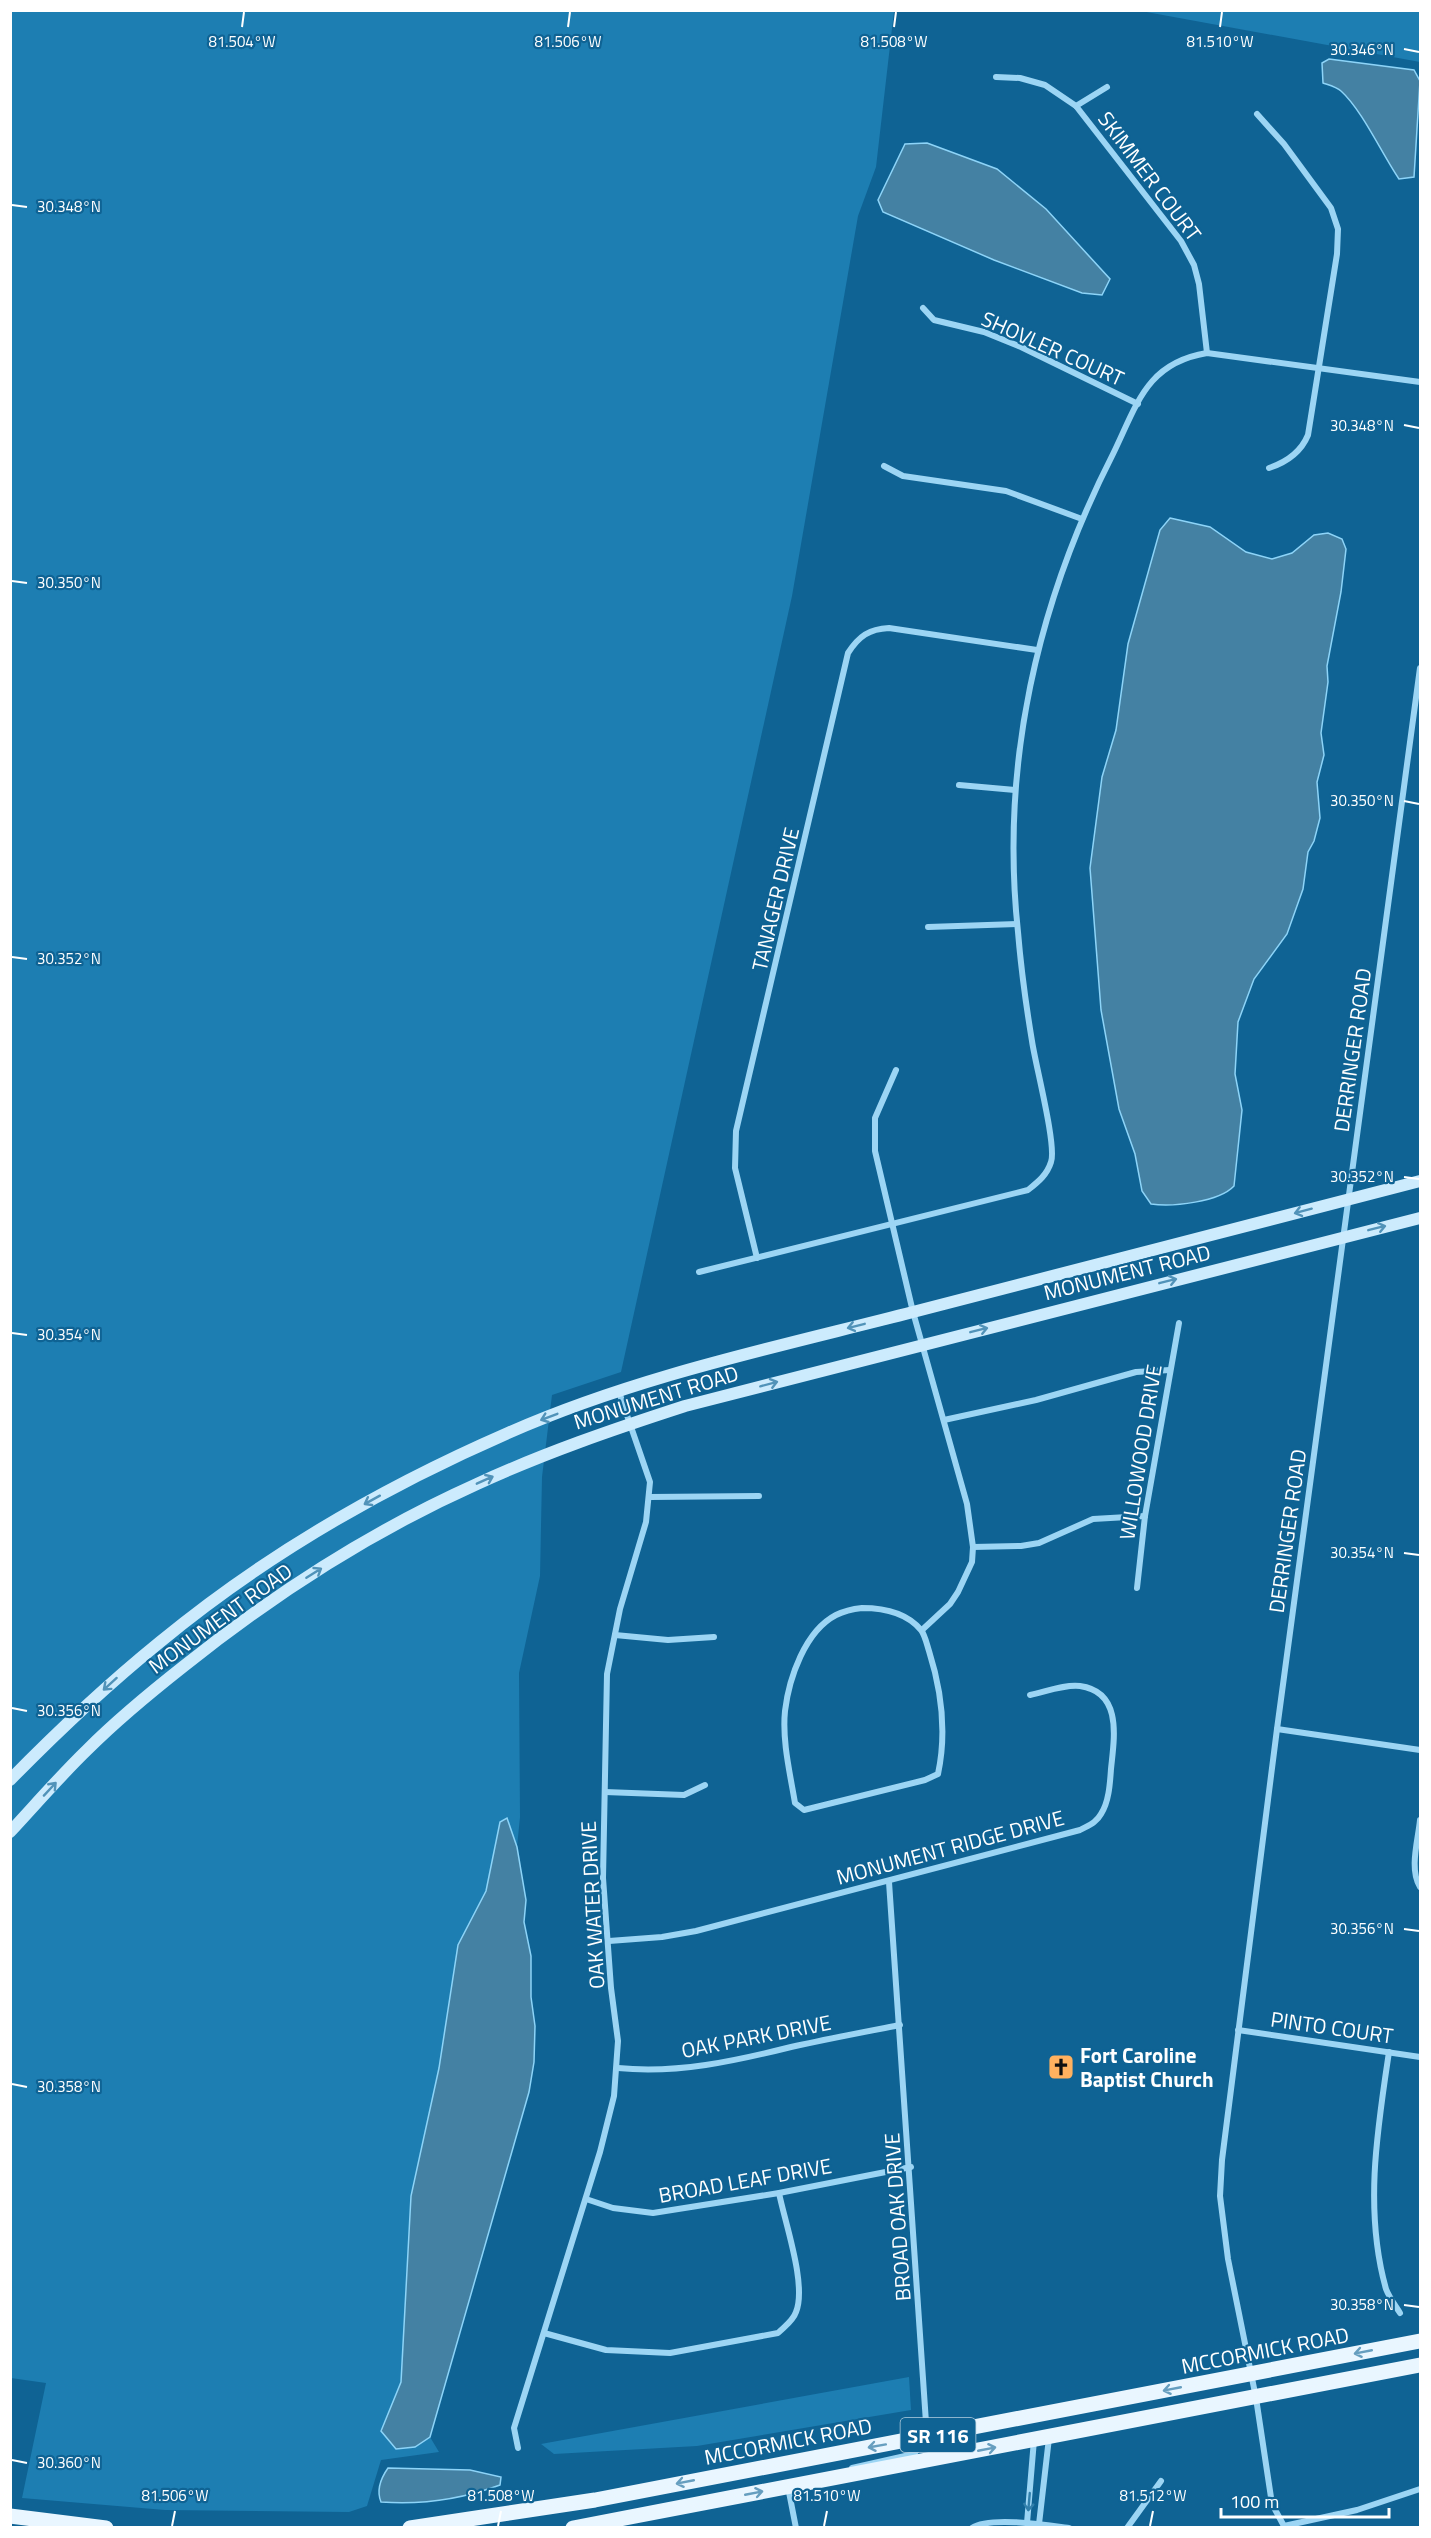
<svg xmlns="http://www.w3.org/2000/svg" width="1431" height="2538" font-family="'Titillium Web',sans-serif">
<rect width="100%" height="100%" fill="#0f6394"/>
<!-- green -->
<g fill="#1d7eb2">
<polygon points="11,11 894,11 876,167 858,216 792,596 621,1372 552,1395 542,1477 540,1576 519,1673 520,1817 517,1847 507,1818 500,1822 486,1891 458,1945 439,2068 411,2196 401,2382 381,2431 415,2447 430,2437 439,2452 381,2460 367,2506 349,2512 165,2510 22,2498 46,2383 11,2378"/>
<polygon points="1141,11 1420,11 1420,62"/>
<polygon points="909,2377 911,2410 697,2446 554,2454 541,2444"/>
</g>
<!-- water -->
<g fill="#4481a3" stroke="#8dd4f8" stroke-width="1.5">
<path d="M1329,59l85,11 6,11 -6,96 -15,2c-17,-25 -37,-69 -58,-88 -4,-4 -12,-6 -18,-8l-1,-20z"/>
<polygon points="927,143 997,169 1046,209 1110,279 1102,295 1082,293 994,260 883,212 878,200 905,144"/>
<path d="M1170,518l40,9 36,25 26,7 20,-6 22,-18 14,-2 14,6 4,10 -5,43 -14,74 1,16 -7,51 3,22 -7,27 3,36 -6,23 -6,11 -5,37 -16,45 -33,45 -16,43 -3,52 7,36 -8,76c-15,16 -61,21 -83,18l-9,-13 -7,-37 -16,-45 -18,-99 -11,-142 12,-91 14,-47 12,-86 32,-114z"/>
<polygon points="507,1818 517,1847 526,1900 524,1922 531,1956 531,1997 535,2026 534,2062 529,2092 430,2437 415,2447 396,2449 381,2431 401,2382 411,2196 439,2068 458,1945 486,1891 500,1822"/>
<path d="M388,2468l82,2 31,7 -1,8c-38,14 -79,20 -119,17 -5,-12 0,-24 7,-34z"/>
</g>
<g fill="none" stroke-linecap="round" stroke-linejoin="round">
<!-- street -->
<g stroke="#9cd5f4" stroke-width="6">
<polyline points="996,77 1020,78 1045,85 1076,106 1181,241 1194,265 1199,284 1207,353"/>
<polyline points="1076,106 1107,87"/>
<path d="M1257,114l27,30 47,64 7,21 -1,25 -29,181c-7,17 -21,27 -39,33"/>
<polyline points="923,308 934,320 984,332 1021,347 1138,404"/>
<polyline points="884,466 903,476 1006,491 1082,519"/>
<polyline points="959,785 1015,790"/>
<polyline points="928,927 1017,924"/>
<polyline points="896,1070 875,1118 875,1151 913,1312 967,1504 973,1547 972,1562 958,1592 950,1604 922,1630"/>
<path d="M757,1258l-22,-90 1,-37 112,-478c11,-17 21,-24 41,-25l148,22"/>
<path d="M699,1272l329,-82c10,-8 19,-15 23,-28 6,-16 -16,-99 -19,-121 -6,-36 -11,-73 -14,-109 -18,-167 19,-329 95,-478 24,-49 33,-91 94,-101l213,29"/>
<polyline points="944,1420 1036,1400 1136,1372 1170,1370"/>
<polyline points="650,1497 759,1496"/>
<polyline points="973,1547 1021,1546 1039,1543 1093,1519 1145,1516"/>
<polyline points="1137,1588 1145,1516 1179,1323"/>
<path d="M862,1608c22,0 44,4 59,22 4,5 6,15 8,21 13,41 18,81 9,123l-13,6 -121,30 -9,-7c-5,-30 -13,-62 -10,-92 4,-33 20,-80 51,-96 8,-4 17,-6 26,-7z"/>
<polyline points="615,1635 668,1640 714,1637"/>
<polyline points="1277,1729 1420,1750"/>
<polyline points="605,1792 684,1795 705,1785"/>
<path d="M1420,1820c-2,21 -11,49 0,67"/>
<path d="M609,1941l53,-4 34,-6 384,-101c9,-5 16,-7 21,-16 8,-12 9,-31 10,-45 3,-30 12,-77 -31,-83 -15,-2 -35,6 -50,9"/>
<polyline points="1238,2030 1420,2057"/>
<path d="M1389,2052c-12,79 -25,159 -3,237 3,8 9,16 14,24"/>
<path d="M618,2068c59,6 117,-7 173,-21 36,-8 73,-15 109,-22"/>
<polyline points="586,2199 613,2208 653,2213 779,2193 911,2167"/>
<path d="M544,2333l62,17 64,3 108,-20c7,-7 15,-12 18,-21 11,-27 -11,-89 -17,-119"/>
<polyline points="518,2448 514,2428 600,2152 614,2096 618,2041 611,1988 603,1878 607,1674 620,1609 646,1522 650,1482 619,1392"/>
<polyline points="852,2468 914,2454 927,2437 889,1882"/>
<polyline points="788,2487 796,2528"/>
<polyline points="1027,2523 1034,2440"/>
<polyline points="1039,2524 1049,2438"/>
<polyline points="1284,2526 1357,2510 1420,2489"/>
<path d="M972,2528c17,-12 75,-3 97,0"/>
<polyline points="1127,2528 1161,2481"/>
<polyline points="1285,2528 1272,2504 1256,2398 1228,2259 1220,2196 1222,2160 1277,1729 1420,668"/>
</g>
<!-- secondary -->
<g stroke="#ccebfd" stroke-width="12">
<path d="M10,1780c48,-49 97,-95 150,-138 104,-86 224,-155 348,-209 129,-57 269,-86 405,-121 169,-43 338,-88 507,-131"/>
<path d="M10,1832c26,-28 51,-57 78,-83 30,-30 63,-57 96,-83 90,-72 188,-135 293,-182 67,-31 137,-55 208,-78l735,-188"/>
</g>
<!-- primary -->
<g stroke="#e9f6ff" stroke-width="15">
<polyline points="10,2516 106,2528"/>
<polyline points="410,2528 595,2500 1420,2341"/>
<polyline points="573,2528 1420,2365"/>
</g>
</g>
<!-- one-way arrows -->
<defs><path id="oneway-shaft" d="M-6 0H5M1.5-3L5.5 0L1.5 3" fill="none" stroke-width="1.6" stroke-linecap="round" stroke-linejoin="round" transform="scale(1.5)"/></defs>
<g stroke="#5193b9">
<use href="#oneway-shaft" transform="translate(1303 1211) rotate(165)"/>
<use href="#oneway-shaft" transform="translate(1377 1228) rotate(-14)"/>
<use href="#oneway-shaft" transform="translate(1168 1281) rotate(-14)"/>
<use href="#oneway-shaft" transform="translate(856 1326) rotate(166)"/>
<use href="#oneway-shaft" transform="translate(979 1330) rotate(-14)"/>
<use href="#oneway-shaft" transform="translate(769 1384) rotate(-15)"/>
<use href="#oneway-shaft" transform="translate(549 1417) rotate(159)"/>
<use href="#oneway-shaft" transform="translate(485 1480) rotate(-24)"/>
<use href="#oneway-shaft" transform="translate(372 1500) rotate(151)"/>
<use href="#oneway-shaft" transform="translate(314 1573) rotate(-32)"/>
<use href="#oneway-shaft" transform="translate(110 1684) rotate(138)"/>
<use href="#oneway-shaft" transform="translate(50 1789) rotate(-47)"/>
</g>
<g stroke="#669ebf">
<use href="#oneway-shaft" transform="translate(1363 2352) rotate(169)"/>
<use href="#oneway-shaft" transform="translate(1172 2389) rotate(169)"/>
<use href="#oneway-shaft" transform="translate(877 2446) rotate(170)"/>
<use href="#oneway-shaft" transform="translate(987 2449) rotate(-11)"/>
<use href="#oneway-shaft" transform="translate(685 2482) rotate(169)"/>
<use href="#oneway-shaft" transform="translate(754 2493) rotate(-11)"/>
</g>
<use stroke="#3280ac" href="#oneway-shaft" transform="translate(1029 2502) rotate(95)"/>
<!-- ticks -->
<path fill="none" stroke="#fff" stroke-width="2" d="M242,27l2,-15M568,27l2,-15M894,27l2,-15M1220,27l2,-15M1404,49l15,3M12,205l15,2M1404,425l15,3M12,581l15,2M1404,801l15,3M12,957l15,2M1404,1177l15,2M12,1333l15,2M1404,1553l15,2M12,1708l15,3M1404,1929l15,2M12,2084l15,3M1404,2305l15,2M12,2460l15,3M172,2526l3,-15M498,2526l3,-15M824,2526l3,-15M1150,2526l3,-15"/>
<!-- icons -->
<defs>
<symbol id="church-square" viewBox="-11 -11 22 22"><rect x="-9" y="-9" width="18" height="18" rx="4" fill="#ffb15f" stroke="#0f6394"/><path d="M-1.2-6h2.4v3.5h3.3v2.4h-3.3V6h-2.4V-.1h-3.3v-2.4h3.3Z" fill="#111"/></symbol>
</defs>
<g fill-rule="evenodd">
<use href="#church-square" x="1046" y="2052" width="30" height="30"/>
</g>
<g text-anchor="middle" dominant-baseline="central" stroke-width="4.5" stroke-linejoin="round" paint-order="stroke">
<!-- shield labels -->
<rect fill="#0f6394" stroke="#b7d0df" stroke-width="1.5" x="900.5" y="2418" width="75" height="34" rx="4.5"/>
<g font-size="20" font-weight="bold" fill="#fff">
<text x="938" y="2435">SR 116</text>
</g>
<!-- street labels -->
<g font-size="21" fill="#fff" stroke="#0f6394">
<text transform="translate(1150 176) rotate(53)">SKIMMER COURT</text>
<text transform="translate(1053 348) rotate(24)">SHOVLER COURT</text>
<text transform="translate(775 899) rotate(-77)">TANAGER DRIVE</text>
<text transform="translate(1352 1050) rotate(-82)">DERRINGER ROAD</text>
<text transform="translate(1127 1272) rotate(-14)">MONUMENT ROAD</text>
<text transform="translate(656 1397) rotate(-17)">MONUMENT ROAD</text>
<text transform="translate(1140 1452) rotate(-81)">WILLOWOOD DRIVE</text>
<text transform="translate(1287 1531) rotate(-82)">DERRINGER ROAD</text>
<text transform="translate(220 1618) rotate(-36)">MONUMENT ROAD</text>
<text transform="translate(950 1847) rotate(-15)">MONUMENT RIDGE DRIVE</text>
<text transform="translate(592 1905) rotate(-93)">OAK WATER DRIVE</text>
<text transform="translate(1332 2027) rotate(8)">PINTO COURT</text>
<text transform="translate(756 2036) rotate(-11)">OAK PARK DRIVE</text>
<text transform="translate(745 2180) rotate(-10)">BROAD LEAF DRIVE</text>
<text transform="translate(897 2217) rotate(-94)">BROAD OAK DRIVE</text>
<text transform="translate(1265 2350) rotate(-11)">MCCORMICK ROAD</text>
<text transform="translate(788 2441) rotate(-11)">MCCORMICK ROAD</text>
</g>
<!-- poi labels -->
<g font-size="21" font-weight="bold" fill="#fff" stroke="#0f6394" text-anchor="start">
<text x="1080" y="2055">Fort Caroline<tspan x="1080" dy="24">Baptist Church</tspan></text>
</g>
</g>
<g font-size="15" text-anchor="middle" fill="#fff" stroke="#0f6394" stroke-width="4.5" stroke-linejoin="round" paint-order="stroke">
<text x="242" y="47">81.504°W</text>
<text x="568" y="47">81.506°W</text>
<text x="894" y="47">81.508°W</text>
<text x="1220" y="47">81.510°W</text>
<text x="1362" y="55">30.346°N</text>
<text x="69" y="212">30.348°N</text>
<text x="1362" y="431">30.348°N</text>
<text x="69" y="588">30.350°N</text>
<text x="1362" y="806">30.350°N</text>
<text x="69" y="964">30.352°N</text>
<text x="1362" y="1182">30.352°N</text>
<text x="69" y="1340">30.354°N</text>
<text x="1362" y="1558">30.354°N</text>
<text x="69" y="1716">30.356°N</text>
<text x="1362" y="1934">30.356°N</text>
<text x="69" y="2092">30.358°N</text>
<text x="1362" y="2310">30.358°N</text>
<text x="69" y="2468">30.360°N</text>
<text x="175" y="2501">81.506°W</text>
<text x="501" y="2501">81.508°W</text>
<text x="827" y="2501">81.510°W</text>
<text x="1153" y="2501">81.512°W</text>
</g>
<!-- border -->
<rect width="1431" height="2538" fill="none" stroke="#ffffff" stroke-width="24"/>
<!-- scale -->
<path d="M1221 2508v9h168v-9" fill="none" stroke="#ffffff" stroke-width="3"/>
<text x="1230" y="2508" font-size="18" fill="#ffffff" stroke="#0f6394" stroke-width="4.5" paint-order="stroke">100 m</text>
</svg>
